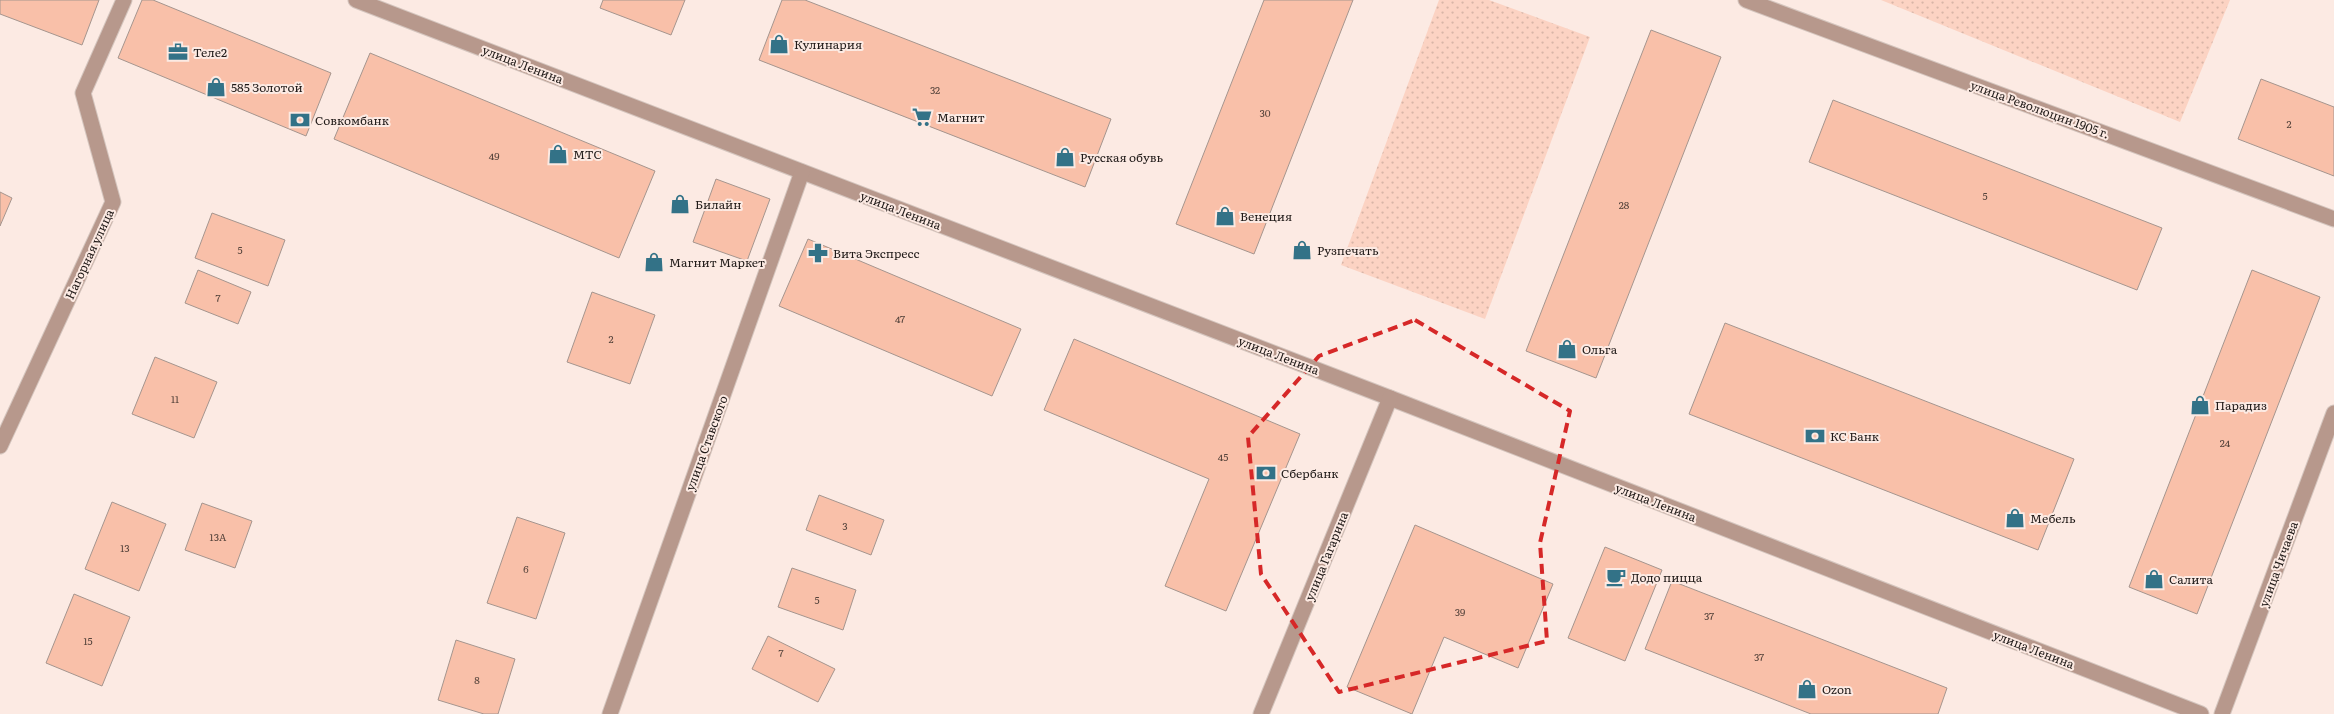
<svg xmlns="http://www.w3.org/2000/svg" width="2334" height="714" font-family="Literata,serif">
<defs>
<pattern id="park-dots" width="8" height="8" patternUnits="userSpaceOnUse" patternTransform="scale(1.25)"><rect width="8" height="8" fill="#fcd3c3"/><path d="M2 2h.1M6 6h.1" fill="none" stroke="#d8b5a7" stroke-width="1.8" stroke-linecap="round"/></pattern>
</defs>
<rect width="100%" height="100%" fill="#fceae3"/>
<!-- park -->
<g fill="url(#park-dots)">
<polygon points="1439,0 1489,0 1590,37 1485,319 1341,265"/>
<polygon points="1881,0 2230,0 2180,122"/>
</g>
<!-- building -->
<g fill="#f9c0a9" stroke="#a5958e">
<polygon points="0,0 99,0 82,45 0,14"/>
<polygon points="142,0 153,0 331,73 306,136 118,58"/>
<polygon points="603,0 685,0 671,35 600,8"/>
<polygon points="782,0 805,0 1111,119 1085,187 759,60"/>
<polygon points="1264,0 1353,0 1254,254 1176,224"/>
<polygon points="1651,30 1721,57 1596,378 1526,351"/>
<polygon points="370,53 655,171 619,258 334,139"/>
<polygon points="2261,79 2334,107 2334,176 2238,139"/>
<polygon points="1833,100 2162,228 2137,290 1809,162"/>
<polygon points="716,179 770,199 747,261 693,242"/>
<polygon points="0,192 12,198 0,226"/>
<polygon points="212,213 285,240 268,286 195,258"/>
<polygon points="808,239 1021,329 992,396 779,306"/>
<polygon points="198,270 251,292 238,324 185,303"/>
<polygon points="2252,270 2320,297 2197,614 2129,587"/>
<polygon points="592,292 655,315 630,384 567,362"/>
<polygon points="1725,323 2074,459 2038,550 1689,414"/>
<polygon points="1074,339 1300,434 1226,611 1165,586 1209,479 1044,410"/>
<polygon points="155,357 217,382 194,438 132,414"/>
<polygon points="819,495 884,520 871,555 806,530"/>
<polygon points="112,502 166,524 139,591 85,569"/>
<polygon points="202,503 252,521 235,568 185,550"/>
<polygon points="517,517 565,533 536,619 487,603"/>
<polygon points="1415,525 1553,584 1518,668 1444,637 1412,714 1347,687"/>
<polygon points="1605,547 1662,570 1625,661 1568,638"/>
<polygon points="792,568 856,590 843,630 778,607"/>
<polygon points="1672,581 1947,688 1938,714 1811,714 1645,649"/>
<polygon points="74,594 130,617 102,686 46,663"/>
<polygon points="768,636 835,669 818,702 752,669"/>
<polygon points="456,640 515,659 498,714 484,714 438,700"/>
</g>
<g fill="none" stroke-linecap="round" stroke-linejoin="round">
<defs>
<g id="minor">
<polyline points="356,0 1390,398 2201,714"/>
<polyline points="1746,0 2334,219"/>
<polyline points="0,446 113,202 83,93 124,0"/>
<polyline points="610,714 802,172"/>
<polyline points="1261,714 1390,398"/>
<polyline points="2222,714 2334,413"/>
</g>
</defs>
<!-- minor casing -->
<use href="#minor" stroke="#d4c5be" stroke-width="17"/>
<!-- minor -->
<use href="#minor" stroke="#b7988c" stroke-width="15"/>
</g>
<!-- marked area -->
<path fill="none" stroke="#d62828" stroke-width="4" stroke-dasharray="10 6" stroke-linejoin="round" d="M1415,320l155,91 -30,132 7,98 -208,51 -78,-118 -13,-137 71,-81z"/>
<!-- icons -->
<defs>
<symbol id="shop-bare" viewBox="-9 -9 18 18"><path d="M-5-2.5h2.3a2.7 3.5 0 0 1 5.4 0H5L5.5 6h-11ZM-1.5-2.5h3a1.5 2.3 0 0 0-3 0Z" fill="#337287" stroke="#fceae3" stroke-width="2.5" paint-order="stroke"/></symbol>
<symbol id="office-bare" viewBox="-9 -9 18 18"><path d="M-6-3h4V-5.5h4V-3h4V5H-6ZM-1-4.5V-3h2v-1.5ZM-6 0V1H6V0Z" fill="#337287" stroke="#fceae3" stroke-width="2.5" paint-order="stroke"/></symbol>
<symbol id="supermarket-bare" viewBox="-9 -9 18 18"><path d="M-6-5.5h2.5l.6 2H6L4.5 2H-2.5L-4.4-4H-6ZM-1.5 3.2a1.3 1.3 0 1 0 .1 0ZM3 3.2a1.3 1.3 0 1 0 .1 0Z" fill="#337287" stroke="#fceae3" stroke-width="2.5" paint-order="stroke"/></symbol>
<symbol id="bank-bare" viewBox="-9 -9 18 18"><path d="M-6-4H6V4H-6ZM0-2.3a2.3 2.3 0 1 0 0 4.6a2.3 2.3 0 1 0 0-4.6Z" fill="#337287" stroke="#fceae3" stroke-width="2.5" paint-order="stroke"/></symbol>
<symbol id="pharmacy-bare" viewBox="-9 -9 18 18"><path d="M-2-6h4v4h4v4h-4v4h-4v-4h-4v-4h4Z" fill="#337287" stroke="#fceae3" stroke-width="2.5" paint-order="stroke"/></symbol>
<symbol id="cafe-bare" viewBox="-9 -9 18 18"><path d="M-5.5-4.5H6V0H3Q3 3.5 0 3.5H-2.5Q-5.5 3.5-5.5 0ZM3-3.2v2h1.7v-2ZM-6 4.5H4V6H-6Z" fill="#337287" stroke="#fceae3" stroke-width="2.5" paint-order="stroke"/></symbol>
</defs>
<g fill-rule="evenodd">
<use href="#shop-bare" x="765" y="30" width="28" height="28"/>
<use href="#office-bare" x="164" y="38" width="28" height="28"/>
<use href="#shop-bare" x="202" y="73" width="28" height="28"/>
<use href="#supermarket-bare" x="908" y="103" width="28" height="28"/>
<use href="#bank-bare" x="286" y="106" width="28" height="28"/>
<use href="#shop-bare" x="544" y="140" width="28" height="28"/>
<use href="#shop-bare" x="1051" y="143" width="28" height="28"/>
<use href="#shop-bare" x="666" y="190" width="28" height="28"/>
<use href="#shop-bare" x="1211" y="202" width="28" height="28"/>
<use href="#shop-bare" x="1288" y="236" width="28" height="28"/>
<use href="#pharmacy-bare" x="804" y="239" width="28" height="28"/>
<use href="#shop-bare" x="640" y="248" width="28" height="28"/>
<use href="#shop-bare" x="1553" y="335" width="28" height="28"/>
<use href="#shop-bare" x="2186" y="391" width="28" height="28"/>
<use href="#bank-bare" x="1801" y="422" width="28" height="28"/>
<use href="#bank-bare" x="1252" y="459" width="28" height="28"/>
<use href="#shop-bare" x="2001" y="504" width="28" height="28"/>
<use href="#cafe-bare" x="1602" y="563" width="28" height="28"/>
<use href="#shop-bare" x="2140" y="565" width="28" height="28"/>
<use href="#shop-bare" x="1793" y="675" width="28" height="28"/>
</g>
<g text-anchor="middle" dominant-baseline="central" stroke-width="4" stroke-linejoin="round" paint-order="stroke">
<!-- number labels -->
<g font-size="10" fill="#56443c">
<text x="935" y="89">32</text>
<text x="1265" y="112">30</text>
<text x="2289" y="123">2</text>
<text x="494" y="155">49</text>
<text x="1985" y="195">5</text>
<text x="1624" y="204">28</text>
<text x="240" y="249">5</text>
<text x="218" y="297">7</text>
<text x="900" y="318">47</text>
<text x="611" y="338">2</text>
<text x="175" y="398">11</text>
<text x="2225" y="442">24</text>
<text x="1223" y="456">45</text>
<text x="845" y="525">3</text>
<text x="218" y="536">13А</text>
<text x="125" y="547">13</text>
<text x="526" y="568">6</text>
<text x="817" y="599">5</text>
<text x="1460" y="611">39</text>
<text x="1709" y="615">37</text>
<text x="88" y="640">15</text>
<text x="781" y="652">7</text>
<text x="1759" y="656">37</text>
<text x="477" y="679">8</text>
</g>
<!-- poi labels -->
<g font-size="12" fill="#201a18" stroke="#fceae3" text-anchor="start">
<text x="794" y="44">Кулинария</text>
<text x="193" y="52">Теле2</text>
<text x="231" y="87">585 Золотой</text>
<text x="937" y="117">Магнит</text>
<text x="315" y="120">Совкомбанк</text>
<text x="573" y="154">МТС</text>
<text x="1080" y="157">Русская обувь</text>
<text x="695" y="204">Билайн</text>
<text x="1240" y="216">Венеция</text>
<text x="1317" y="250">Рузпечать</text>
<text x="833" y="253">Вита Экспресс</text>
<text x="669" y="262">Магнит Маркет</text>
<text x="1582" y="349">Ольга</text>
<text x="2215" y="405">Парадиз</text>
<text x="1830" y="436">КС Банк</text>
<text x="1281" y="473">Сбербанк</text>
<text x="2030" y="518">Мебель</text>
<text x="1631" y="577">Додо пицца</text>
<text x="2169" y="579">Салита</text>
<text x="1822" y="689">Ozon</text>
</g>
<!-- street labels -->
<g font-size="12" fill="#201a18" stroke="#fceae3">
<text transform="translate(523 64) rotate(21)">улица Ленина</text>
<text transform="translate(2040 109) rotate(20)">улица Революции 1905 г.</text>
<text transform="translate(901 210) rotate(21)">улица Ленина</text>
<text transform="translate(89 254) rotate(-65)">Нагорная улица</text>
<text transform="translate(1279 355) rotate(21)">улица Ленина</text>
<text transform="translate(706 443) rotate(-70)">улица Ставского</text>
<text transform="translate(1656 502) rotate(21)">улица Ленина</text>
<text transform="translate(1326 556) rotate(-68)">улица Гагарина</text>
<text transform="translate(2278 564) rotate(-70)">улица Чичаева</text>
<text transform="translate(2034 649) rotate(21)">улица Ленина</text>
</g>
</g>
</svg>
